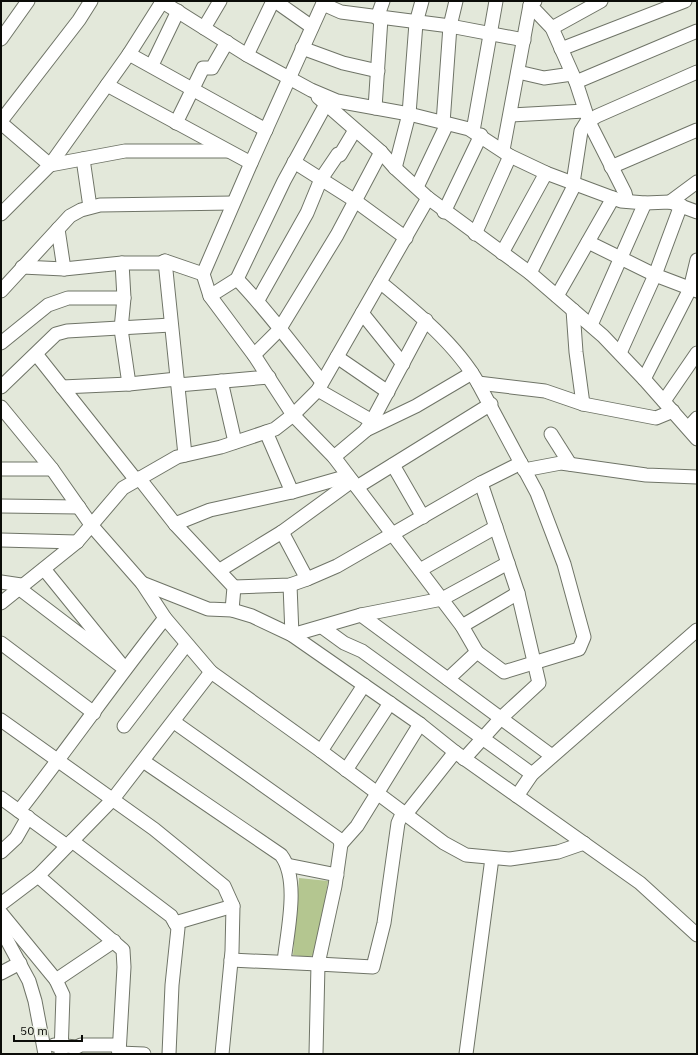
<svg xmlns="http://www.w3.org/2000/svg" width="698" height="1055" font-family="'IBM Plex Sans',sans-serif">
<rect width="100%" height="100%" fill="#e3e8da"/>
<!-- green -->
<polygon fill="#b4c690" points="299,878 328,881 318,946 315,955 307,957 293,955"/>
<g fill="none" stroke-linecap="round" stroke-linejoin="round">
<defs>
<g id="minor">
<polyline points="161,1 247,55 311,90 337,101 409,114 469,129 510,156 546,173 621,201 645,203 670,202 697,212"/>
<polyline points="275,1 312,27"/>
<polyline points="323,4 341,12 450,26 524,40"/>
<polyline points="530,5 552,28 576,82 589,122 625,193 627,201"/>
<polyline points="377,18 383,1"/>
<polyline points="204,28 220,1"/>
<polyline points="552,28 601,1"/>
<polyline points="1,39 28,1"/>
<polyline points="302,48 343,63 378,71"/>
<polyline points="561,49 685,1"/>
<polyline points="129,54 266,130"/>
<polyline points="247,55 273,1"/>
<polyline points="152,65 178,11"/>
<polyline points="518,72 544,78 572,74"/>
<polyline points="576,82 697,31"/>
<polyline points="107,85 251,163 324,1"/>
<polyline points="318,97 381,152 395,168 428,198 530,273 603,336 644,379 697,439"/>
<polyline points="375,108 381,18"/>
<polyline points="511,115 585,111"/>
<polyline points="1,121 79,20 91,1"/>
<polyline points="1,123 50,165"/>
<polyline points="176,123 203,68 212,68 227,42"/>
<polyline points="443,123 450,26 456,1"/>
<polyline points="473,131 496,1"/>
<polyline points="503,150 530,5 535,1"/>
<polyline points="83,159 90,207"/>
<polyline points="294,162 354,200 406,238"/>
<polyline points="50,165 125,151 227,151"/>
<polyline points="611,167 697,130"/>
<polyline points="395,168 409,114 416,23 422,1"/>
<polyline points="573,183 581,131 586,123 597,116 697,72"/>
<polyline points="417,187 447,124"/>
<polyline points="670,202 697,182"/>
<polyline points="444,212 481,135"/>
<polyline points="1,214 50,165 129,54 162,2"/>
<polyline points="58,229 64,269"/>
<polyline points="475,234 510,156"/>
<polyline points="588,242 655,275 697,291"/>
<polyline points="502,253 546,173"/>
<polyline points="165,261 185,455"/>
<polyline points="122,263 124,298 121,329 129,384"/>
<polyline points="22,267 64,269 122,263 160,263 165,261 203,274 210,296 254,355 293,415 334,457 462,626 477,652"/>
<polyline points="530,273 575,184"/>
<polyline points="203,274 251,163"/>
<path d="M237,279c31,32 57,68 85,103"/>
<path d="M380,282c34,28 76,62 98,101l59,110 27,71 20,73 -5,12 -75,23 -27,-20 -29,27"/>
<polyline points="1,291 70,216 81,210 100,205 233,203"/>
<polyline points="210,296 237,279 284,181 326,104"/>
<polyline points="557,296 613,198"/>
<polyline points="258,300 307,213 321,179 338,154 340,155 355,130"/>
<polyline points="573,310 576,352 583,404"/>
<polyline points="362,313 403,364"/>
<polyline points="591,325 645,203"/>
<polyline points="1,343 48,305 68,298 124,298"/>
<polyline points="620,353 655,275 681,205"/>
<polyline points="36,354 136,480"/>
<polyline points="254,355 279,330 337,235 381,152"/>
<polyline points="337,357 388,392"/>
<polyline points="644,379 690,289 697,260"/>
<polyline points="221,381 235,442"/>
<polyline points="478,383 545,391 583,404 656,418 673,411"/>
<polyline points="178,385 269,377"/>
<polyline points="1,387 56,334 67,331 171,325"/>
<polyline points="62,387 129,384 177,379"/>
<polyline points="318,390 372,421"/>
<polyline points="664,401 697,353"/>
<polyline points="1,407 52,469 92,526 142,583 165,618 211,672 321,751 444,843 466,855 510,859 558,852 584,843"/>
<polyline points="688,428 697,418"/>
<polyline points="366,430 416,406 472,373"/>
<polyline points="266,432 292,492"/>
<polyline points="551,434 570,464"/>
<polyline points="334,457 365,431 372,421 426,320"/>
<polyline points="393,465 423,517"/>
<polyline points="1,469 52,469"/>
<polyline points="524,470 561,463 646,475 697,477"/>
<polyline points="139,478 175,524 234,587 232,610"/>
<polyline points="357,487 491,404"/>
<polyline points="1,506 79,507"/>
<polyline points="175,524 210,510 292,492 348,476"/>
<polyline points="282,532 352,481"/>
<polyline points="1,540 77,542"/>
<polyline points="220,570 282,532 307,579"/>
<polyline points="420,570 496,527"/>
<polyline points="1,582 21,585"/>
<polyline points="142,583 208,609 232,610 252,616 292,635 420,724 455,752 640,883 697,935"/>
<polyline points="290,585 292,635 361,615 442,599 508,563"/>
<polyline points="234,587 290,585 307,579 337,566 481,483 521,463"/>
<polyline points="20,589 125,669 44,569"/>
<polyline points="1,603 77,542 123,488 177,457 221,447 275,429 293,415 318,390 428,198"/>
<polyline points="361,615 552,756"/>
<polyline points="462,626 518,593"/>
<polyline points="322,627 344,643 362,651 532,774"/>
<polyline points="1,643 94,713"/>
<polyline points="1,720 154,829 224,886 233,906 232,951 222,1054"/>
<polyline points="174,722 339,839 341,844 335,886 318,964 231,960"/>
<polyline points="124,726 186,645"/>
<polyline points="321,751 364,685"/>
<polyline points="464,759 501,718 539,683 518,593 481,483"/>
<path d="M143,761l138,94c19,25 6,77 3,107"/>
<polyline points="346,770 390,703"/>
<polyline points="517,796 532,774 697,630"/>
<polyline points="1,798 67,846"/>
<path d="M19,811c50,-64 96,-130 146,-193"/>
<polyline points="406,814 455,752"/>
<polyline points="72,841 171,916 178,928 172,985 169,1054"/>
<polyline points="341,844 357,826 420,724"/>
<polyline points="1,852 16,838 28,817"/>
<polyline points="287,865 337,875"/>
<polyline points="38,876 123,950 124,967 119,1054"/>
<polyline points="1,904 38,876 113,799 211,672"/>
<polyline points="1,913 56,980 63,995 61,1054"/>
<polyline points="175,923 233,906"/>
<polyline points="1,929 29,981 35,1001 45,1054"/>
<polyline points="1,973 20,963"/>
<polyline points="56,980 114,941"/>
<polyline points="54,1045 77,1047 81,1045 117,1045 119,1053 144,1054"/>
<polyline points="316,1054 318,964 373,967 384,923 398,823 403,812"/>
<polyline points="466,1054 492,858"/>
</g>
</defs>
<!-- minor casing -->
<use href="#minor" stroke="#6f7467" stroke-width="15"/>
<!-- minor -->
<use href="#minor" stroke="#fff" stroke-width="13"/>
</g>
<!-- border -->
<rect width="698" height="1055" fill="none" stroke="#0b0c08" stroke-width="4"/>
<!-- scale -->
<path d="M14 1035v6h68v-6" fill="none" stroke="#0b0c08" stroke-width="2"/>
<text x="20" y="1035" font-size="12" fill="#0b0c08" stroke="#e3e8da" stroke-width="3" paint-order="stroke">50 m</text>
</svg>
